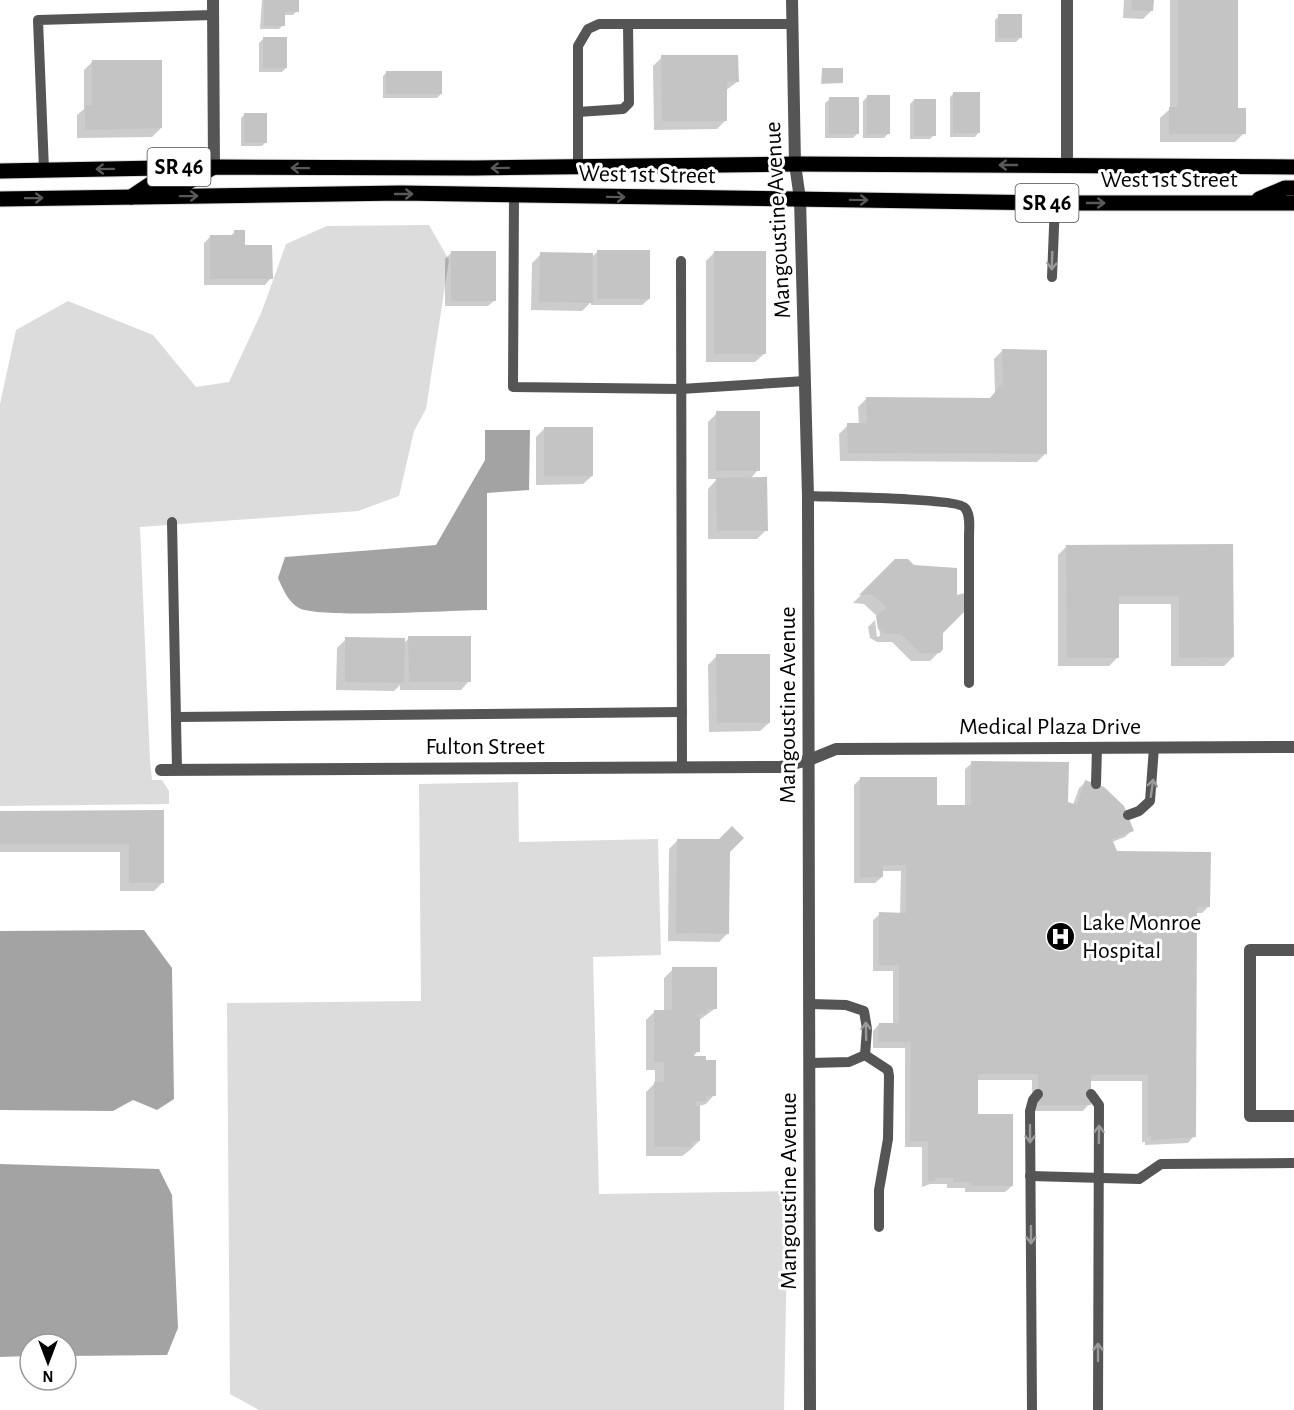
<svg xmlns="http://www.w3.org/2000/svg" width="1294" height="1410" font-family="'Alegreya Sans',sans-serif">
<rect width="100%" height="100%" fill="#fff"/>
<!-- green -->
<g fill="#dcdcdc">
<polygon points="429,225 449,260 426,409 414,431 399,496 358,511 140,527 150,761 152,780 162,780 169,791 169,804 0,806 0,404 16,330 68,301 153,335 196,387 229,382 262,311 286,244 327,226"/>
<polygon points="518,782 519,842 658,839 661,955 593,957 599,1194 788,1191 784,1410 259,1410 230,1394 227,1003 421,1001 419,784"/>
</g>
<!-- water -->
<g fill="#a3a3a3">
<path d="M485,430h45l-1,60 -42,3v117c-31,0 -169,9 -188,-2 -11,-6 -16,-19 -21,-30l7,-21 151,-12 49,-85z"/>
<polygon points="144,930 172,968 174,1099 157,1110 133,1100 113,1111 0,1110 0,931"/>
<polygon points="0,1164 159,1169 172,1195 178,1328 167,1355 66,1356 66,1344 30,1344 30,1356 0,1357"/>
</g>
<!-- shadow -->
<g fill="#0003">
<polygon points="262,0 297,0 297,11 293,15 283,15 283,25 279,29 260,29"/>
<polygon points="1124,0 1152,0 1152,10 1143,19 1123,18"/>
<polygon points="1170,0 1236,0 1236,109 1244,133 1235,142 1160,142 1160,118 1170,109"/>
<polygon points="999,16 1020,38 1016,42 995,42 995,20"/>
<polygon points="263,39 286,68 282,72 259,72 259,43"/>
<polygon points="662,57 737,82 725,91 725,121 717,129 654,130 653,66"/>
<polygon points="93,61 161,128 152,137 77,138 77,115 84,109 84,70"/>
<polygon points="822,69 842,83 821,84"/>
<polygon points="387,72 441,94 437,98 383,98 383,76"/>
<polygon points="954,93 979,132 975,137 950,137 950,97"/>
<polygon points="868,96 888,134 884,138 863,138 863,101"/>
<polygon points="830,99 857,134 853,138 825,138 825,103"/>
<polygon points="914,100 934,135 930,139 910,139 910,104"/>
<polygon points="245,114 266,142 262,146 241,146 241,118"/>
<polygon points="235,232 243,246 271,278 265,285 204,285 204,243 210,237 230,236"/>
<polygon points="598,251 649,299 642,305 591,305 591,302 582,311 531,310 532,263 541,254 592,257"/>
<polygon points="715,252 764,354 755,362 706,362 706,261"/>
<polygon points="451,253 495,300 488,306 445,306 445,259"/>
<polygon points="1002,351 1046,453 1037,462 840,461 839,434 848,425 859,425 858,407 867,398 989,400 995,394 994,359"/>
<polygon points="717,413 758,470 750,479 766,530 757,539 708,539 708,489 717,479 708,479 708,422"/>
<polygon points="544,429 592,476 583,484 536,485 536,437"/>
<polygon points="1067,546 1232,546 1233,657 1224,666 1171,666 1171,604 1117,604 1118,657 1109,666 1058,666 1058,555"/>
<polygon points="896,561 942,649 930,661 911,661 892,642 877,642 870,638 868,627 875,620 877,637 880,636 878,617 864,604 853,603"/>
<polygon points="409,638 469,681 461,690 400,690 400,685 394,691 336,690 337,648 346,639 404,643"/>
<polygon points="717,656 769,723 760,731 709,732 708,665"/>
<polygon points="972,763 1073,805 1079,788 1086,782 1132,830 1125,837 1112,842 1116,853 1209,906 1202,913 1196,913 1194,1136 1188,1143 1145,1145 1145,1142 1142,1142 1142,1081 1089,1081 1089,1104 1083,1111 1032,1111 1032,1080 977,1080 977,1116 1012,1186 1005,1192 965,1192 965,1188 947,1188 947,1184 930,1184 922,1187 922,1147 905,1147 905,1048 873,1048 873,1031 879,1024 893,1024 893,971 873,971 873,920 880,914 900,914 901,871 882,871 882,877 875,883 854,883 854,785 861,778 935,806 965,806 965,769"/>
<polygon points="0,812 163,812 163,882 154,891 120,891 120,852 0,852"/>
<polygon points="678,840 729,851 728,933 719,942 668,941 669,849"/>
<polygon points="673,969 716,1008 698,1021 698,1051 692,1058 714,1095 706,1104 699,1106 699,1141 690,1150 682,1156 646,1156 646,1092 655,1083 655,1070 646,1070 646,1020 655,1011 664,1011 664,978"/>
</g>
<!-- building -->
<g fill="#c4c4c4">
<polygon points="264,0 299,0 299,12 285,12 285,26 264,26"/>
<polygon points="1132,0 1154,0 1153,11 1131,10"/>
<polygon points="1178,0 1238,0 1238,108 1246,108 1246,134 1169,134 1169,107 1178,107"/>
<rect x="998" y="14" width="24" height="24"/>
<rect x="263" y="37" width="24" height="31"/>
<polygon points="661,55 738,55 739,82 727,82 727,121 662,121"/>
<polygon points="92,60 162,60 162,128 85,130 85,105 92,105"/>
<rect x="822" y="68" width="21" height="15"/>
<rect x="386" y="71" width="56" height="23"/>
<rect x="953" y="92" width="27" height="41"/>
<rect x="867" y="95" width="23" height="39"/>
<rect x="829" y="97" width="30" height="37"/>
<rect x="914" y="99" width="22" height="37"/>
<rect x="244" y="113" width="23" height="30"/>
<polygon points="234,230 245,230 245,245 272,245 273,279 210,279 210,235 234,235"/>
<rect x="597" y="250" width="53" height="49"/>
<rect x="451" y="251" width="45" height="50"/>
<rect x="714" y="251" width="52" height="103"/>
<polygon points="540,252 593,253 593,303 539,302"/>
<polygon points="1002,349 1047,350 1047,454 848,453 847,423 867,423 866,397 990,398 1003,383"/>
<rect x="716" y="411" width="44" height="60"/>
<rect x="544" y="427" width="49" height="49"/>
<polygon points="767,477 768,531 717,531 716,478"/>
<polygon points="1233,544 1234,657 1179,658 1179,596 1119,596 1119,658 1067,658 1066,545"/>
<polygon points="895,559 908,559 914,565 957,568 957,595 965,593 965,611 943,633 943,649 940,653 920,653 901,634 886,634 878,629 876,616 887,608 873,595 859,595"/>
<polygon points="408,636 471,636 471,682 409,682"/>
<polygon points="345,637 405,638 404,683 345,682"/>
<polygon points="716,654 770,654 770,723 717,723"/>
<polygon points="971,761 1069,762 1068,802 1077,805 1085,780 1104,787 1124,806 1134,831 1112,839 1117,851 1211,852 1210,907 1197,907 1196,1137 1151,1140 1151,1136 1148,1136 1148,1075 1091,1075 1091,1105 1038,1105 1038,1074 978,1074 978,1114 1013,1114 1013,1186 971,1186 971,1182 953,1182 953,1178 935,1178 935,1181 928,1181 928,1141 910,1141 911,1042 878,1042 879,1023 899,1023 899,965 879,965 879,912 906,913 906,865 883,865 883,877 860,877 860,777 937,777 937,805 971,805"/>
<polygon points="164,810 164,883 129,883 129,844 0,844 0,811"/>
<polygon points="732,826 744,838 730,852 729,934 676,933 677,839 719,839"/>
<polygon points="672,967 717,967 717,1009 707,1009 707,1014 696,1014 700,1017 700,1052 694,1052 694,1056 706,1056 706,1060 716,1060 716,1096 706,1096 706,1101 696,1101 696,1106 700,1106 700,1141 692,1141 692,1147 654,1147 654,1082 664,1082 664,1062 654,1062 654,1010 672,1010"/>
</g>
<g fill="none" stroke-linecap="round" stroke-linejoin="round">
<defs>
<g id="primary">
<polyline points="0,171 214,167 474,168 795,164 1294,167"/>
<polyline points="131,197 149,185 185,184 212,168"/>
<polyline points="0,199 401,193 1055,203 1294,203"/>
<polyline points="1259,199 1285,188 1294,188"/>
</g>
</defs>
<!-- primary casing -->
<use href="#primary" stroke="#dbdbdb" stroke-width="17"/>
<!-- service -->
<g stroke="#555" stroke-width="10">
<polyline points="578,112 623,109 629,103 628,24"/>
<polyline points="578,167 578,46 588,29 599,24 792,24"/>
<polyline points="44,170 38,20 213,15"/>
<polyline points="514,195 513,387 681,389 805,381"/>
<polyline points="681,261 682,767"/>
<polyline points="1052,277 1055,203"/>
<path d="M808,496c21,1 150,2 157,12 6,7 4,20 4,28v147"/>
<polyline points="172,522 177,769"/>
<polyline points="176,717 682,712"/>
<polyline points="1096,784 1097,748"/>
<polyline points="1128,815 1139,811 1150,801 1154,747"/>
<polyline points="811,1004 846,1005 864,1011 867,1029 865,1055 849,1062 811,1063"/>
<polyline points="865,1055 888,1070 889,1076 888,1139 879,1190 879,1227"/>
<polyline points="1091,1094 1099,1105 1098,1410"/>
<polyline points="1030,1176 1139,1179 1161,1164 1294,1163"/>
<polyline points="1032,1410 1030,1111 1033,1100 1038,1094"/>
</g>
<!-- minor -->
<g stroke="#555" stroke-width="12">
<polyline points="213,0 214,167"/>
<polyline points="792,0 795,164"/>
<polyline points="1067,166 1067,0"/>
<polyline points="161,770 780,767 809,760 836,749 1294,747"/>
<polyline points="1294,950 1250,950 1250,1116 1294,1116"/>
</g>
<!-- tertiary -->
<polyline stroke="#555" stroke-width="12" points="795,164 800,199 808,496 810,1410"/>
<!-- primary -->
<use href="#primary" stroke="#000" stroke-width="15"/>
</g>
<!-- one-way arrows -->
<defs><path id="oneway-shaft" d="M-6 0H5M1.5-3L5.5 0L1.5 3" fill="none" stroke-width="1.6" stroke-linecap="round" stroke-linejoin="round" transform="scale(1.5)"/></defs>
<g stroke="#595959">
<use href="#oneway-shaft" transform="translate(1008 165) rotate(-180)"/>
<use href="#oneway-shaft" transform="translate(300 168) rotate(-179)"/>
<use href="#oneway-shaft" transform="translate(500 168) rotate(179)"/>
<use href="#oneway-shaft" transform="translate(105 169) rotate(179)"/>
<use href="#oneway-shaft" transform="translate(404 194)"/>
<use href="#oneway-shaft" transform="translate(189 196) rotate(-1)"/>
<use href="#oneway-shaft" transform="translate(616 197) rotate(1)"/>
<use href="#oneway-shaft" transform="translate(34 198) rotate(-1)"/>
<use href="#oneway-shaft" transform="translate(859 200) rotate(1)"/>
<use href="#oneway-shaft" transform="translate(1096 203)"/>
</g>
<g stroke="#999">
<use href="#oneway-shaft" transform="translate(1052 261) rotate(92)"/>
<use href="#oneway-shaft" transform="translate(1152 788) rotate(-82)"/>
<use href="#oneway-shaft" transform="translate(866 1031) rotate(-91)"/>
<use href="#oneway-shaft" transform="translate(1030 1134) rotate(90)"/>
<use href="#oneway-shaft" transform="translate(1099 1134) rotate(-89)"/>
<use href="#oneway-shaft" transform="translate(1031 1235) rotate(90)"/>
<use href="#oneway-shaft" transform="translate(1098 1352) rotate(-90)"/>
</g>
<!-- icons -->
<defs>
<symbol id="hospital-disc" viewBox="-11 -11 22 22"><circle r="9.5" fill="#000" stroke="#fff"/><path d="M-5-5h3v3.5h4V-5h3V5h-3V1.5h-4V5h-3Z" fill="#fff"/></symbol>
</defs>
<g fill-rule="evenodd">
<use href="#hospital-disc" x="1044" y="920" width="33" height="33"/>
</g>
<g text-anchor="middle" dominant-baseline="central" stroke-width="6" stroke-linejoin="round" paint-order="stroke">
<!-- shield labels -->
<g fill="#fff" stroke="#4c4c4c" stroke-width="1.5">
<rect x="147.5" y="148" width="63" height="38" rx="4.5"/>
<rect x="1015.5" y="184" width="63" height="38" rx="4.5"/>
</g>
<g font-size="22" font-weight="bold" fill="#000">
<text x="179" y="167">SR 46</text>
<text x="1047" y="203">SR 46</text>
</g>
<!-- street labels -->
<g font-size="24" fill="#000" stroke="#fff">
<text transform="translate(647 175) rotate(1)">West 1st Street</text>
<text x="1169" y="180">West 1st Street</text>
<text transform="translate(778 220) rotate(-93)">Mangoustine Avenue</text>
<text transform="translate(788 705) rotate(-90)">Mangoustine Avenue</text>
<text x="1050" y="727">Medical Plaza Drive</text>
<text x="485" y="747">Fulton Street</text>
<text transform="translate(789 1191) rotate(-90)">Mangoustine Avenue</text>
</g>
<!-- poi labels -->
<g font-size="24" fill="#000" stroke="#fff" text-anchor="start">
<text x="1082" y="923">Lake Monroe<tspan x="1082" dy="28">Hospital</tspan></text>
</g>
</g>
<!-- north arrow -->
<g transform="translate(48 1362) rotate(180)"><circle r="28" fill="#ffffff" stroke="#999999" stroke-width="1.5"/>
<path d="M0-4.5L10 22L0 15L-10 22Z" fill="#000000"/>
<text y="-9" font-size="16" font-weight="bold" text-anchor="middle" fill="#000000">N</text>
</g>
</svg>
